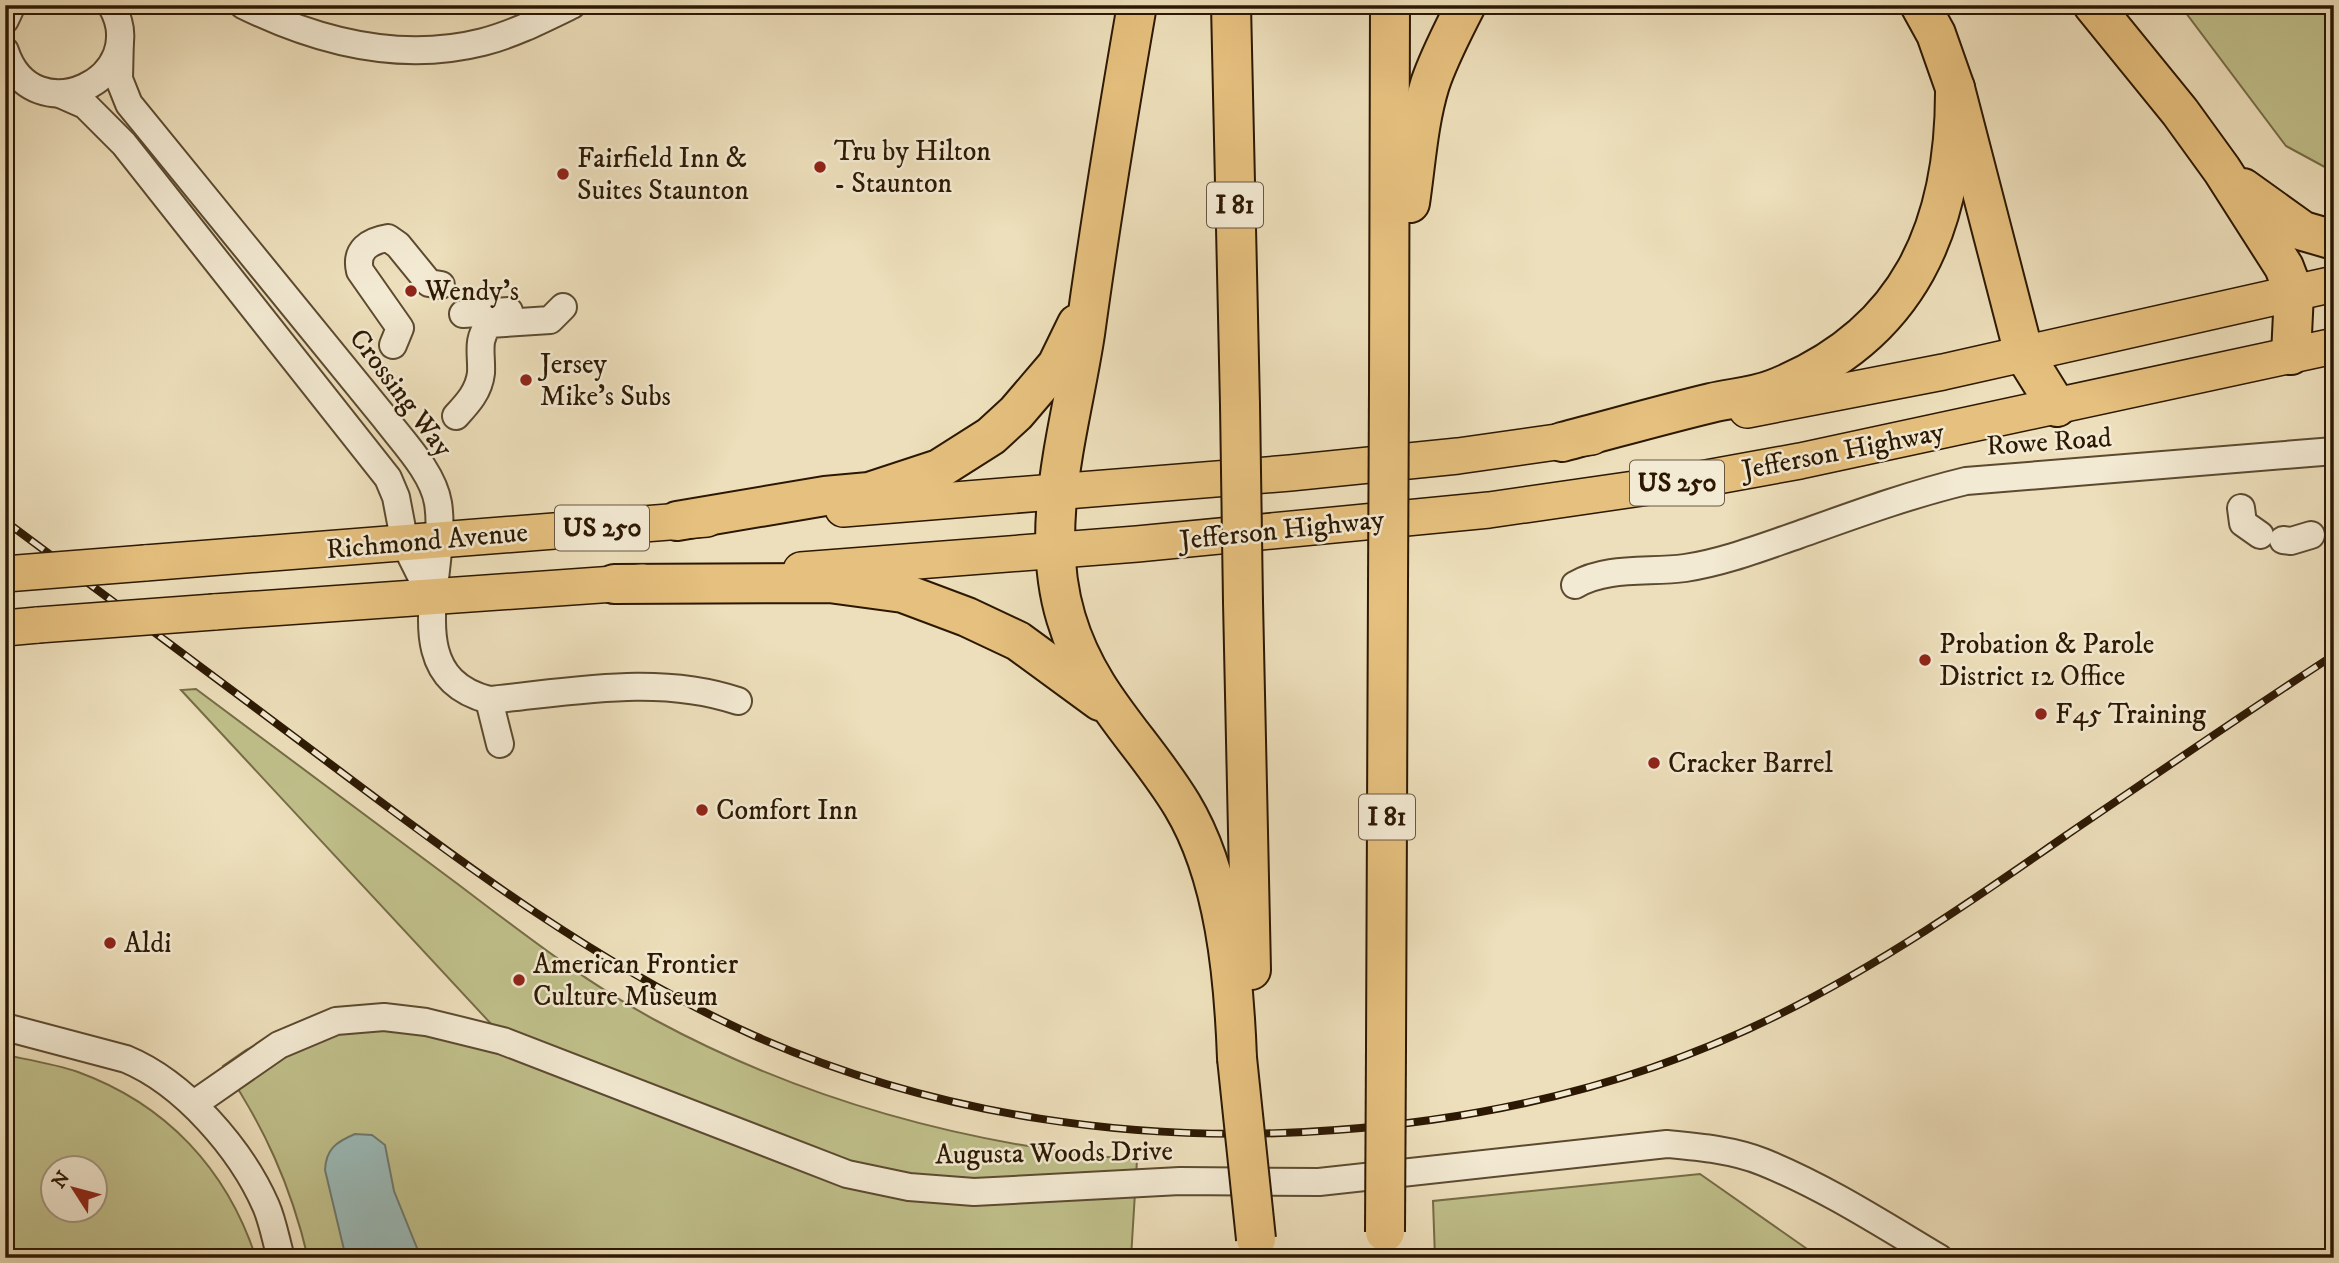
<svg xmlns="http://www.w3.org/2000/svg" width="2339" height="1263" font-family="'IM FELL DW Pica',serif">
<rect width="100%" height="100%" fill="#eddfbb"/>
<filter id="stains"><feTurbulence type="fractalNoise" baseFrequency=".00286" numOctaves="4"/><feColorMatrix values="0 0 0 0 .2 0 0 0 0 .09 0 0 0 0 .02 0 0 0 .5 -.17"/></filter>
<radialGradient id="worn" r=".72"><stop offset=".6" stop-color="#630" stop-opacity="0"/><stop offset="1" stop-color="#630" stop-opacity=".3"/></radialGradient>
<!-- green -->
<g fill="#c0c08b" stroke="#766c46" stroke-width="2" fill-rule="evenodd">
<polygon points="2180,5 2334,5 2334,172 2286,146"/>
<path d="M196,689c87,64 173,129 259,193 65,49 128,99 200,138 150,81 312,125 482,140l-6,98h-823c-17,-72 -44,-132 -85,-192l23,-16 44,-22 204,-1 -313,-337z"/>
<polygon points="5,854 12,1002 5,1001"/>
<path d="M5,1055c24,5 50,9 73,17 88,32 149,97 178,186h-251zM94,1168v42h-42v-42z"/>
<polygon points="1700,1174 1820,1258 1435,1258 1433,1201"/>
</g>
<!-- water -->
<path fill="#9bbbb9" stroke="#6f7a70" stroke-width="2" d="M355,1134l17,1 13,10 9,46 27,67h-75l-21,-88c1,-21 11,-28 30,-36z"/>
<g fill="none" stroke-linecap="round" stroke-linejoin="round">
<defs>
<g id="minor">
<path d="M243,5c75,37 157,58 240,37 31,-8 60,-23 89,-37"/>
<polyline points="5,20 12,5"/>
<path d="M120,36l-1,43 10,25 255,313c18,24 49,55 54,86 11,68 -44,172 51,197 82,-8 169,-26 249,1"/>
<path d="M5,51c28,85 149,27 106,-46"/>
<polyline points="60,94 85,105 124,144 388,478 396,497 405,544 432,598"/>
<polyline points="463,314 509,311"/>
<path d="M393,345l7,-17 -40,-57c-5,-21 9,-30 28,-33l10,7 31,38 12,2"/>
<path d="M456,416c12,-13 23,-25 25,-43 1,-20 -5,-32 8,-49l61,-4 13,-13"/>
<polyline points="2241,508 2243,523 2260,535"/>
<polyline points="2283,540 2291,541 2311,535"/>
<path d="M1575,585c32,-19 74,-12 110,-17 39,-6 75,-20 113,-33 56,-20 110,-40 168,-54l368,-30"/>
<polyline points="489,700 500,744"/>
<path d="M5,1027l121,32c58,24 115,90 140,147 7,16 10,35 15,52"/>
<path d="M194,1104l85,-59 57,-24 48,-4 42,5 77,19 344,133 62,13 65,5 206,-11 139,1 348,-38c32,3 66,6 96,18 62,25 119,62 176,96"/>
</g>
<g id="major">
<polyline points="1747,410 1943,372 2334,284"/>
<polyline points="843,509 1290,473 1458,456 1592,437"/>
<polyline points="145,563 707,519"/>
<polyline points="801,570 1137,544 1489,510 1690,481 1800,461 2334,346"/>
<polyline points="214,612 643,582"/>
<polyline points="5,628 38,625"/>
</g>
<g id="highway">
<path d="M1137,5c-19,109 -37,219 -52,329 -14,92 -47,192 -19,284 23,78 76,121 116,187 43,71 52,172 55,253"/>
<polyline points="1231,5 1240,405"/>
<polyline points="1920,5 1936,34 1955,88 2024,354 2057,407"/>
<polyline points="2093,5 2180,112 2222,170 2284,267 2294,293 2291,355"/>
<polyline points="2243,188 2303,231 2334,240"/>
<path d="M1410,203c6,-40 8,-80 20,-119 9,-27 23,-53 36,-79"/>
<polyline points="1389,390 1390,5"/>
<path d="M1562,442c50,-13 99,-27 149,-39 21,-5 43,-6 63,-14 136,-54 182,-163 181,-301"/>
<polyline points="677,521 825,496 869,492 939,469 991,436 1016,413 1057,365 1077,324"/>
<polyline points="614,584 829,583 903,593 967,617 1018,641 1100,701"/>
<polyline points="1243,602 1251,970"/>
<polyline points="1386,1048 1388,585"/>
</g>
</defs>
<!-- minor casing -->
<use href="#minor" stroke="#5c4a30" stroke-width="30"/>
<!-- major casing -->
<use href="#major" stroke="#2c1802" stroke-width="38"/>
<!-- highway casing -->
<use href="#highway" stroke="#2c1802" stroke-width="42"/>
<!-- minor -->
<use href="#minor" stroke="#f3ead3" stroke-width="26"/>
<!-- major -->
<use href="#major" stroke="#e6c07e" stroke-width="35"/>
<!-- highway -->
<use href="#highway" stroke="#e6c07e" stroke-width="38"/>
<defs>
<path id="rail" d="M5,521c110,82 219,163 328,245 134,101 268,201 422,270 182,80 384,109 581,94 153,-11 306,-47 444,-116 103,-51 196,-116 291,-182 87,-59 174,-119 263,-177"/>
</defs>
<!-- rail casing -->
<use href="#rail" stroke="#2c1802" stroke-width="8"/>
<!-- rail -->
<use href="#rail" stroke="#f3ead3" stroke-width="5" stroke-dasharray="16" stroke-linecap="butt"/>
<defs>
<g id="major-bridge">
<polyline points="5,574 145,563"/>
<polyline points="38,625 214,612"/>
</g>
<g id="highway-bridge">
<polyline points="1240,405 1243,602"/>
<polyline points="1388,585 1389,390"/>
<polyline points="1237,1058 1256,1239"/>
<polyline points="1385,1232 1386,1048"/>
</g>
</defs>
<!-- major-bridge casing -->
<use href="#major-bridge" stroke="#2c1802" stroke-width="38" stroke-linecap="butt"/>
<!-- highway-bridge casing -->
<use href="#highway-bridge" stroke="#2c1802" stroke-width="42" stroke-linecap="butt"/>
<!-- major-bridge -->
<use href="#major-bridge" stroke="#e6c07e" stroke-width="35"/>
<!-- highway-bridge -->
<use href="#highway-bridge" stroke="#e6c07e" stroke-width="38"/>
</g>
<!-- markers -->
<g fill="#8f2418" stroke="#f3ead3" stroke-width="2.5">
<circle cx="820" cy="167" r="7"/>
<circle cx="563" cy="174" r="7"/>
<circle cx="411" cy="291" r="7"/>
<circle cx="526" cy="380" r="7"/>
<circle cx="1925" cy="660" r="7"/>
<circle cx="2041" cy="714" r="7"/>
<circle cx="1654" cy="763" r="7"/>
<circle cx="702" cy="810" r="7"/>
<circle cx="110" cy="943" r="7"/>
<circle cx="519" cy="980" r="7"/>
</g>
<g text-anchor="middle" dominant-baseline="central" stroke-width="5" stroke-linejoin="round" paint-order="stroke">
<!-- shield labels -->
<g fill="#f3ead3" stroke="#685741" stroke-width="2">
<rect x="1207" y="182.5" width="56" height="45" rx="5"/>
<rect x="1630" y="460.5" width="94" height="45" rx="5"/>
<rect x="555" y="505.5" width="94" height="45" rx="5"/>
<rect x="1359" y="794.5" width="56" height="45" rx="5"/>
</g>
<g font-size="26" font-weight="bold" fill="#2c1802">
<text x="1235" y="205">I 81</text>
<text x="1677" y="483">US 250</text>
<text x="602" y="528">US 250</text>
<text x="1387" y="817">I 81</text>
</g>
<!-- poi labels -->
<g font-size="28" fill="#2c1802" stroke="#f3ead3" text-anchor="start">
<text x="834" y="151">Tru by Hilton<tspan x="834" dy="32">- Staunton</tspan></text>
<text x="577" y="158">Fairfield Inn &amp;<tspan x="577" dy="32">Suites Staunton</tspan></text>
<text x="425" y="291">Wendy's</text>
<text x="540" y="364">Jersey<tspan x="540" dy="32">Mike's Subs</tspan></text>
<text x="1939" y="644">Probation &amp; Parole<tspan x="1939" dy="32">District 12 Office</tspan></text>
<text x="2055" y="714">F45 Training</text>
<text x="1668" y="763">Cracker Barrel</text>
<text x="716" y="810">Comfort Inn</text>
<text x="124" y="943">Aldi</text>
<text x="533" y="964">American Frontier<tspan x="533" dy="32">Culture Museum</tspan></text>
</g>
<!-- street labels -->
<g font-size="28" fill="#2c1802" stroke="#f3ead3">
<text transform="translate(401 393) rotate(53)">Crossing Way</text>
<text transform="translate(2049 442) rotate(-4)">Rowe Road</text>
<text transform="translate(1843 451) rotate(-11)">Jefferson Highway</text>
<text transform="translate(1282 530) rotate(-6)">Jefferson Highway</text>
<text transform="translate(427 541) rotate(-5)">Richmond Avenue</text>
<text transform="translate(1054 1153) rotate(-1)">Augusta Woods Drive</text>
</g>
</g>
<!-- margin -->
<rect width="2339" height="1263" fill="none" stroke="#eddfbb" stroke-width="28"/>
<rect x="7" y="7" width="2325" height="1249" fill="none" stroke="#2c1802" stroke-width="3.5"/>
<rect x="14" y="14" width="2311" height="1235" fill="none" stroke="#2c1802" stroke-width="2"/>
<!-- north arrow -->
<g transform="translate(74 1189) rotate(306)"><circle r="33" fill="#f3ead3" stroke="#a3967f" stroke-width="2"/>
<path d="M0-5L12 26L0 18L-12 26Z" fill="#8f2418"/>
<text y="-10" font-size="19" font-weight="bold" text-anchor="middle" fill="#2c1802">N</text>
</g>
<rect width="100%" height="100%" filter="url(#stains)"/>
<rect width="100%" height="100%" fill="url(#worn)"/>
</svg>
